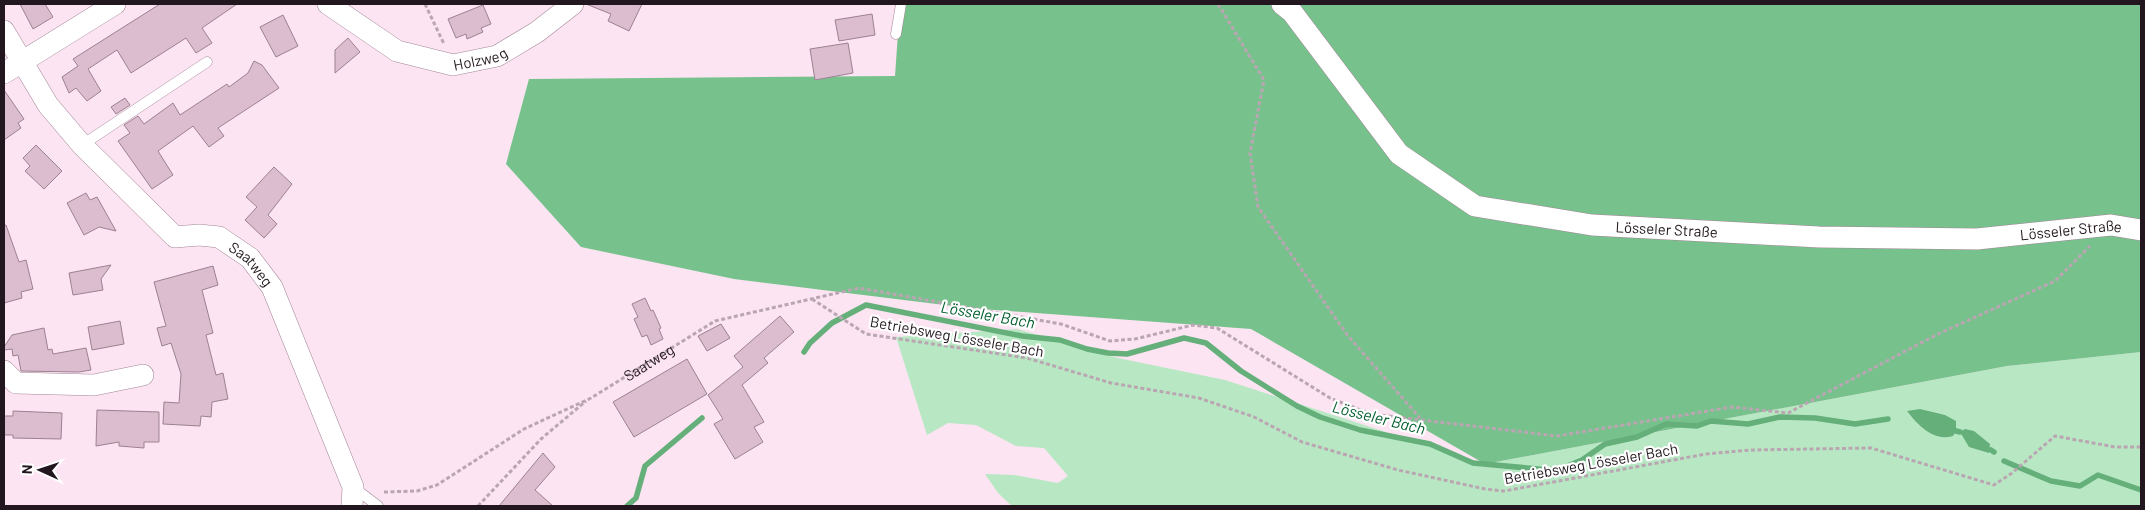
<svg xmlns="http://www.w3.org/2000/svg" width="2145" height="510" font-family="Barlow,sans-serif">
<rect width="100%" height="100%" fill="#fce4f2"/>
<!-- green -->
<polygon fill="#b8e8c3" points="1017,329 1118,358 1225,380 1485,464 2007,366 2141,352 2141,506 1012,506 998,493 985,474 1014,475 1058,483 1068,476 1044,448 1016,446 976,425 948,423 927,435 896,337"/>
<!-- forest -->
<polygon fill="#77c28c" points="900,4 2141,4 2141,352 2007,366 1485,464 1251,329 969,308 734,279 581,247 506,164 529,79 895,76"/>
<!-- water -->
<g fill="#64af7a">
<path d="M1920,409l25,6 11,6v10l-3,5c-20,6 -35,-11 -46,-25z"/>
<polygon points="1965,429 1974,431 1990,444 1989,453 1969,447 1960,432"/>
</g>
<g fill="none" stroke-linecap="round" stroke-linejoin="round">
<!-- stream -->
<g stroke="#64af7a" stroke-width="5.5">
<polyline points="804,352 810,343 832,323 866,305 1022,336 1060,340 1087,349 1108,353 1127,354 1184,338 1206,343 1241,371 1297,406 1320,417 1360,430 1430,444 1473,463 1549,470 1565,467 1582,460 1605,444 1637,437 1666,424 1697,426 1711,421 1748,424 1780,417 1815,418 1855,424 1888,419"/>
<polyline points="1956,431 1960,432"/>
<polyline points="1991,450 1994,452"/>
<polyline points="2004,461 2051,481 2080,486 2098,475 2141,490"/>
<polyline points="627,506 636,498 645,466 702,418"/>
</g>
</g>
<!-- building -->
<g fill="#dbbdcf" stroke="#9d8192">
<polygon points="20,4 45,4 53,17 33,29"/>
<polygon points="160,4 237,4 202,28 212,43 196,53 186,38 131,73 117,50 88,69 101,91 87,101 76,88 69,93 62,77 78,66 73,59"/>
<polygon points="586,4 642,4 629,31 608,21 611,14"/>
<polygon points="483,5 491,24 481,28 483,32 467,39 466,34 456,38 448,19"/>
<polygon points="872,14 875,35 839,41 835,20"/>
<polygon points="283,15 298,46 276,57 260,27"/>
<polygon points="348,38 360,52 335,73 335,50"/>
<polygon points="848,43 853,73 815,80 810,49"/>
<polygon points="254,61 262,65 279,88 218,128 224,136 209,147 193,126 158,151 173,175 152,189 118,141 130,133 124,125 138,116 144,124 173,103 180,115 227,84 229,87 248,73"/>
<polygon points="4,90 24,119 18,123 21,128 4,140"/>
<polygon points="125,98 130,105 116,114 111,107"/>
<polygon points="36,145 62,171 44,189 25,171 30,166 23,158"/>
<polygon points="274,167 292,184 268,215 277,224 264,238 245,220 257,207 246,197"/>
<polygon points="86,193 90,200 97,197 116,231 99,227 84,235 67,203"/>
<polygon points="6,225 19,262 26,260 33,289 21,292 22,298 4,303 4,226"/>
<polygon points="111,265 101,279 103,290 73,295 69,273"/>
<polygon points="213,266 218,285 202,290 213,333 206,335 216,375 223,373 228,399 212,402 211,417 201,416 200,426 163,424 164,402 179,403 181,374 171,343 162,346 157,328 166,326 154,282"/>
<polygon points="645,298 651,311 653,310 661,328 659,329 663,339 651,345 647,335 642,337 634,319 638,317 632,304"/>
<polygon points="780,316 794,332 764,358 768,363 742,385 764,422 754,427 763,442 735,459 714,424 723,419 708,395 743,367 734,356"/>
<polygon points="120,321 124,344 92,350 88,327"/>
<polygon points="721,324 730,338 707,351 698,336"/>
<polygon points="44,328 48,350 52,349 53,354 86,348 91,370 79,372 21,371 18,355 13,356 12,349 4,350 4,347 12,335"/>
<polygon points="687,359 707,394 634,437 613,402"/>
<polygon points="97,410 159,412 159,442 144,442 144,448 119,446 119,442 96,446"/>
<polygon points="13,411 62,413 61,439 13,438 13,435 4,435 4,416 13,416"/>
<polygon points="543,453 555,467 535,490 553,506 499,506"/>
</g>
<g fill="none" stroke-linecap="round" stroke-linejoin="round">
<defs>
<g id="lane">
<polyline points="896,34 901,4"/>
<polyline points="82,145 207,62"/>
<polyline points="353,487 378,506"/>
</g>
<g id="street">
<path id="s2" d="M328,4l69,47 56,14 44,-9 40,-24 36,-28"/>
<path id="s3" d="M1282,4l10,8 107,142 76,52 117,19 227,12 158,2 134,-14 30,5"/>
<path id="s4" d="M4,31l44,74 34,40 93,92 24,-2 20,2 31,21 22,29 81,200 -1,19"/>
<polyline points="4,73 115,4"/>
<polyline points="4,371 16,383 94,385 143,375"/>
</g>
</defs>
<!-- lane casing -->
<use href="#lane" stroke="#a28697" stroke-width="11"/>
<!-- street casing -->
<use href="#street" stroke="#a28697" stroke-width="22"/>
<!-- path -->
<g stroke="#baa6b2" stroke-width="3" stroke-dasharray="4 2.5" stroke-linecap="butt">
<polyline points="425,4 444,44"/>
<polyline points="1218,4 1264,80 1250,153 1258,207 1348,336 1420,418"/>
<polyline points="812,299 866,334 1027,358 1111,383 1199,398 1254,417 1302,442 1398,470 1485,489 1504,491 1706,454 1750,450 1871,448 1994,485 2012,473 2055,436 2115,447 2141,447"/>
<path id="s1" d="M384,492l33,-1 20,-6 87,-56 67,-31 124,-77 144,-33 202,36 49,17 25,-2 58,-14 24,3 113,70 41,16 186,22 175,-29 56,6 148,-78 119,-54 35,-35"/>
<polyline points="478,506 541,439 586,401"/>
</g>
<!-- lane -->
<use href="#lane" stroke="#fff" stroke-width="10"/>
<!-- street -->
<use href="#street" stroke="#fff" stroke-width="21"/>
</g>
<g text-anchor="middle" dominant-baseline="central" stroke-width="4.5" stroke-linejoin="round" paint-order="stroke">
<!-- street labels -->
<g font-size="15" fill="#22171e" stroke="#fff">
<text stroke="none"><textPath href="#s2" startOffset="169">Holzweg</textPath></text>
<text stroke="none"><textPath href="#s3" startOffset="476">Lösseler Straße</textPath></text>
<text stroke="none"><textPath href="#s3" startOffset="881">Lösseler Straße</textPath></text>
<text stroke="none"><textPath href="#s4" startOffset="356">Saatweg</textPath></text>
<text transform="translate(957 336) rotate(10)">Betriebsweg Lösseler Bach</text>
<text stroke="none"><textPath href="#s1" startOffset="299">Saatweg</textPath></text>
<text transform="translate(1591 463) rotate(-10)">Betriebsweg Lösseler Bach</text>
</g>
<!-- water labels -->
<g font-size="16" font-style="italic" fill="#005e2c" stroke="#fff">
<text transform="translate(988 314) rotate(10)">Lösseler Bach</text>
<text transform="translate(1379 417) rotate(14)">Lösseler Bach</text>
</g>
</g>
<!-- border -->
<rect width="2145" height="510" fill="none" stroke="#22171e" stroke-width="10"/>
<!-- north arrow -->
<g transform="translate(40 470) rotate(273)" stroke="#ffffff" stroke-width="4" paint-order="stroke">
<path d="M0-4L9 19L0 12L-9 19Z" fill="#22171e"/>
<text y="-8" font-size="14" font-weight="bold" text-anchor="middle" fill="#22171e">N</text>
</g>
</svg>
